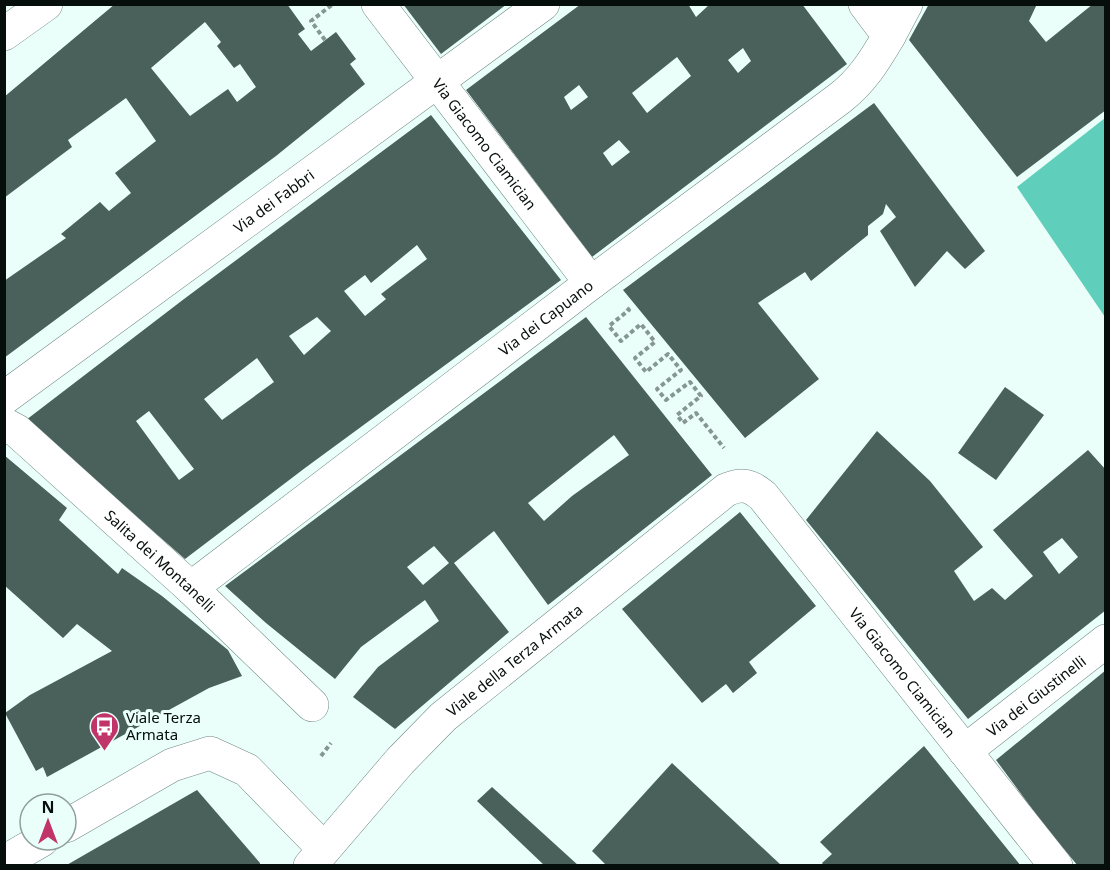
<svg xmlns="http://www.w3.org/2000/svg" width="1110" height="870" font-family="'Noto Sans',sans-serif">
<rect width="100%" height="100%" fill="#eafffa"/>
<!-- forest -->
<polygon fill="#5fceba" points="1105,118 1106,317 1105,317 1017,187"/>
<!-- building -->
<g fill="#4a605b" fill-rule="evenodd">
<path d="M115,4h172l18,25 -7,5 13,17 25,-19 20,27 -6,5 15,20 -89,72 -272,202v-77l62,-43 -5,-4 39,-32 9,9 22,-18 -16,-20 41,-32 -30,-43 -58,42 4,7 -68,51v-101zM205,22l16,20 -4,4 17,22 6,-4 16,23 -19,15 -9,-13 -38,27 -39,-48z"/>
<polygon points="403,4 507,4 441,54"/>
<path d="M581,4h107l8,13 14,-13h92l45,60 -255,193 -126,-167zM743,48l8,13 -13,12 -10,-13zM677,57l14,19 -44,37 -15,-20zM579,85l9,12 -17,13 -7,-13zM619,140l11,12 -18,14 -9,-13z"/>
<polygon points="929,4 1037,4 1029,21 1046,42 1093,4 1106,4 1106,110 1017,177 909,40"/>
<polygon points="874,103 985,251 965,269 947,251 915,287 880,231 896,217 886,204 883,214 868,226 868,235 811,281 805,272 758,303 819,379 745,438 623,290"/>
<path d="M431,115l130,165 -256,188 -120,91 -159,-139 158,-121zM417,245l10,14 -46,35 5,5 -21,17 -21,-25 21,-16 6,8zM317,317l14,14 -27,24 -15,-19zM257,358l17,24 -52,38 -18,-21zM149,411l45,58 -15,11 -43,-59z"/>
<path d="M586,317l126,158 -164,130 -54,-74 -40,32 55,69 -114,97 -42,-32 25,-30 61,-46 -14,-21 -64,47 -26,32 -69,-56 -41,-37zM614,435l15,20 -57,41 -28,25 -16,-18zM434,546l15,17 -26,22 -16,-18z"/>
<polygon points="1005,387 1044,415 996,480 958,453"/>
<path d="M877,431l53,50 53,66 -29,24 20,30 18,-13 13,12 28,-24 -40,-46 95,-80 18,20v140l-138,109 -162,-199zM1062,538l16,19 -19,17 -16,-22z"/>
<polygon points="4,455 67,508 59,520 118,574 122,568 162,596 228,650 242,676 209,688 47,777 43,767 36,771 5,713 30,695 112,651 77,624 63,638 4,585"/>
<polygon points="740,512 816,606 749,662 757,673 733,693 726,684 702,703 622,609"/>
<polygon points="1106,670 1106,866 1078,866 1044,825 996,760"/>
<polygon points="924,746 1021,866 824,866 822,863 832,854 820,842"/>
<polygon points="672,763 782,866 607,866 592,851"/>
<polygon points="492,787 579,866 545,866 477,801"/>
<polygon points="197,790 260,863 260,866 65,866"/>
</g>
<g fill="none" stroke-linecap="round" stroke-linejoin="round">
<defs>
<g id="minor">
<path id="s1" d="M378,4l213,279"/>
<polyline points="865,4 889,36 906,4"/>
<polyline points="4,34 46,4"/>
<path id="s2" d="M4,398l539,-394"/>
<path id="s3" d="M4,424l13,7 174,157 121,117"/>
<path id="s4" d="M191,588l400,-305 249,-185c22,-17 35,-38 49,-62"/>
<path id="s5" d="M965,751l141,-110"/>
<polyline points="66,826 172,765 210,753 247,770 324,849"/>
<polyline points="4,862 42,840"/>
<path id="s6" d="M310,866l90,-105 43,-44 283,-227c15,-7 24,-5 37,6l293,370"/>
</g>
</defs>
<!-- minor casing -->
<use href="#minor" stroke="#728984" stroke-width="34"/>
<!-- path -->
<g stroke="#869692" stroke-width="4" stroke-dasharray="4.5 3" stroke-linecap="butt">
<polyline points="325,40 311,21 333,4"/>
<polyline points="627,308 629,310 609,326 621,341 641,324 655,342 635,358 646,372 668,354 681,370 657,389 666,400 690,382 701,396 677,415 683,423 696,413 724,448"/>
<polyline points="321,756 331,743"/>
</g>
<!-- minor -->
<use href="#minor" stroke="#fff" stroke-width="33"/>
</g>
<!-- icons -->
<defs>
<symbol id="bus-pin" viewBox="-11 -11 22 30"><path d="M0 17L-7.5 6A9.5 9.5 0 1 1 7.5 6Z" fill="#c0346a" stroke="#eafffa"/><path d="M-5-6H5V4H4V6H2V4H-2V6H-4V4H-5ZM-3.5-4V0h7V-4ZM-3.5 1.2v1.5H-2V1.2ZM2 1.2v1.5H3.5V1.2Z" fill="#fff"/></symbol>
</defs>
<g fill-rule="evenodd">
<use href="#bus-pin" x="88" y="710" width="33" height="45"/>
</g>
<g text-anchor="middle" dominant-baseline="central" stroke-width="6" stroke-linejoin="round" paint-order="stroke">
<!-- street labels -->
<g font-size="15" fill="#060e0c" stroke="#eafffa">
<text stroke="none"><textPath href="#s1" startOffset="176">Via Giacomo Ciamician</textPath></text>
<text stroke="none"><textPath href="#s2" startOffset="334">Via dei Fabbri</textPath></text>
<text stroke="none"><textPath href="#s4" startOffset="446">Via dei Capuano</textPath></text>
<text stroke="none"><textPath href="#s3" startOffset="208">Salita dei Montanelli</textPath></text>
<text stroke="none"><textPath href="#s6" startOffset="291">Viale della Terza Armata</textPath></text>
<text stroke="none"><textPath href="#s6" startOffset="828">Via Giacomo Ciamician</textPath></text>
<text stroke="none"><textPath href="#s5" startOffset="90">Via dei Giustinelli</textPath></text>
</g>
<!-- poi labels -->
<g font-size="15" fill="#060e0c" stroke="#eafffa" text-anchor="start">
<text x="126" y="717">Viale Terza<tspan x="126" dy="17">Armata</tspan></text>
</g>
</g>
<!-- border -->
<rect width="1110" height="870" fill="none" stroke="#060e0c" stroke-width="12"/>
<!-- north arrow -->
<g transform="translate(48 822)"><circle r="28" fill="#eafffa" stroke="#8f9f9b" stroke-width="1.5"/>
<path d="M0-4.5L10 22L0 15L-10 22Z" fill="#c0346a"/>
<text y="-9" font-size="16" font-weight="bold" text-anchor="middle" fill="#060e0c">N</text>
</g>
</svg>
